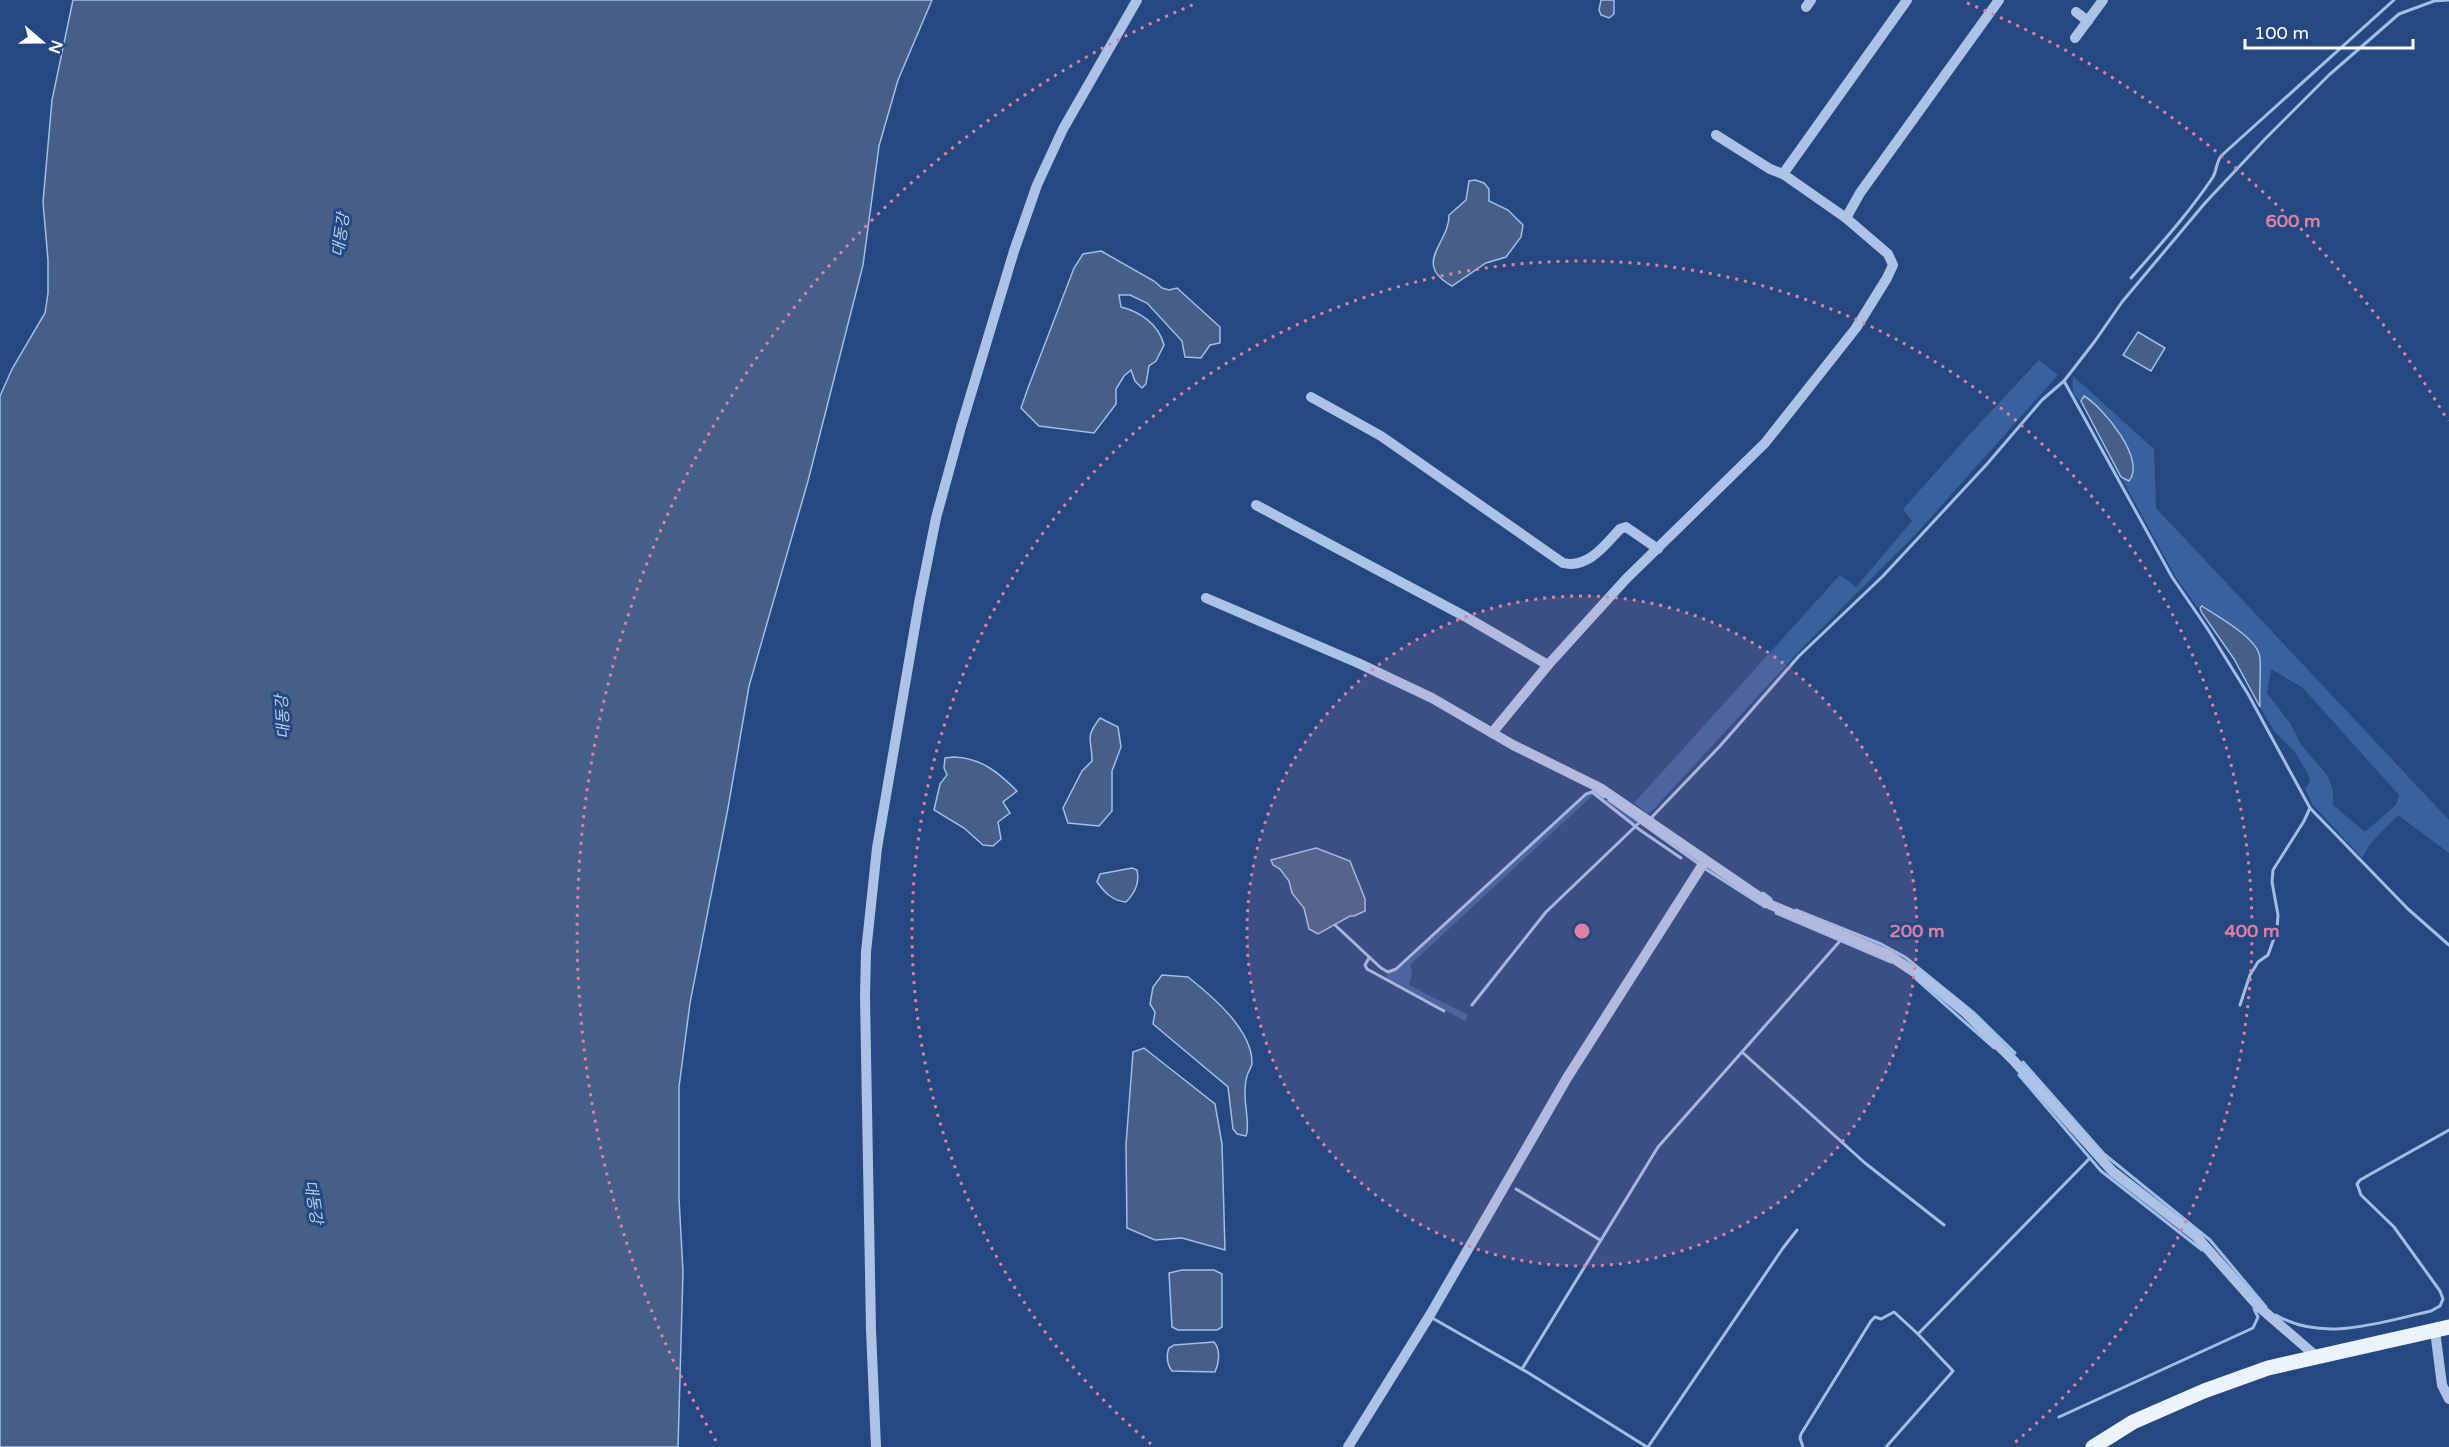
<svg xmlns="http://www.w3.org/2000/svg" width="2449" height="1447" font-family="'Varela Round','Noto Sans KR',sans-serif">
<rect width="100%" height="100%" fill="#254881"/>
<!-- green -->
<g fill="#39619e" fill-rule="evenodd">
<polygon points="2039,360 2058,375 1916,534 1804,646 1651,812 1647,813 1634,803 1840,575 1856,587 1912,521 1903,509 1969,435"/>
<path d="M2073,376l81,73 2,59 293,312v33l-51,-38 -28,29 -8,14 -50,-54 -7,-15 5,-8 -3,-9 -12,-20 -21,-21 -14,-24 -1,-31 -49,-64 -8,-6 -5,1 -22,-31 -54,-99 8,4 -1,-35 -15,-18 -2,-7 -28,-24 -2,4c-10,-5 -9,-15 -8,-25zM2271,669l32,19 96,107 -3,10 -31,27 -32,-27v-14l-5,-15 -26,-30 -12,-23 -23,-30z"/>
<polygon points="1590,792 1593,795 1410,965 1412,973 1409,985 1468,1015 1465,1021 1386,978 1387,974 1396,970"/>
<polygon points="1592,792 1606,799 1638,823 1635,825"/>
</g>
<!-- water -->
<g fill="#455f88" stroke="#a0bee7" stroke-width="1.5">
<polygon points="73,0 932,0 898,80 879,146 863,265 808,481 749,686 728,808 690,1003 679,1087 679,1198 683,1272 678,1447 0,1447 0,396 12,369 45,313 48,293 48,260 43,202 52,100"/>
<polygon points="1601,0 1614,0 1614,14 1609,18 1601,15 1599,10"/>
<path d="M1475,180l9,3 5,6v12l19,9 15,15 -2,12 -15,20 -20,6 -34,23c-41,-23 -2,-43 -3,-71l17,-15 3,-19z"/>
<path d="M1101,251l53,30 8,7 7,2 8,-2 43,39v16l-10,2 -9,13 -16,-1 -3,-16 -35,-38 -17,-8h-11l2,12c20,5 38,18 43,38l-8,16 -7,5 -3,18 -4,4 -7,-7 -4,-11 -7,6 -8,13v15l-22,29 -55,-7 -18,-18 7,-20 46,-120 9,-14z"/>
<polygon points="2138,332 2165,348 2151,371 2123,355"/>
<path d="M2084,396c19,11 63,64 45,85l-8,-4 -38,-72 -2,-4z"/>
<path d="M2202,606c16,11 58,33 58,53 1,17 -1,32 0,48l-26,-48 -32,-46 -2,-5z"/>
<path d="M1100,718l18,9 3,20 -9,24v40l-13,15 -31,-3 -5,-15 19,-37 10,-10c0,-23 -8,-22 8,-43z"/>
<path d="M954,757c27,1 44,15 63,34l-14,11 7,11 -12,9 3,17 -8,7 -10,-1 -19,-17 -30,-18 6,-26 7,-9 -3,-7 1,-10z"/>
<polygon points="1316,848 1350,861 1365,899 1365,911 1354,916 1350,916 1318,934 1309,929 1304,908 1292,893 1289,881 1280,869 1273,865 1271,860"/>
<path d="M1132,868l5,2c3,13 -2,23 -11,32 -13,-1 -21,-9 -29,-20l3,-8z"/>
<path d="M1162,975l26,2c24,19 65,53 64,87 -1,4 -4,8 -5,12 -2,6 -2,13 -2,19 0,12 5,32 1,41l-9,-2 -4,-5 -5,-42 -75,-63 2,-12 -5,-8 3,-17z"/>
<polygon points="1144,1048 1215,1104 1222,1144 1225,1250 1182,1238 1155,1240 1127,1228 1126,1145 1133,1052"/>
<polygon points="1182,1270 1214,1270 1222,1274 1222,1327 1217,1330 1178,1330 1172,1327 1169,1273"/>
<path d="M1214,1342c7,8 5,21 1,30l-43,-1c-5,-6 -6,-16 -3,-23l5,-3z"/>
</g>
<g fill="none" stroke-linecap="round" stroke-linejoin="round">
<!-- stream -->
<g stroke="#a0bee7" stroke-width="3">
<polyline points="2449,0 2434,1 2399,14 2329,75 2266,138 2205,203 2122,302 2095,341 2064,381 2172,577 2207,628 2248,694 2310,808 2408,909 2449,945"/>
<path d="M2131,278c28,-32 58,-65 82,-101 4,-7 3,-14 8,-21l173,-156"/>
<polyline points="1592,792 1640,830 1681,858"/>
<polyline points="1609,800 1699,864"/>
<polyline points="1653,819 1651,818 1720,746 1799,656 1883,576 1987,464 2042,400 2064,381"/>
<polyline points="1704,868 1765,907"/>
<polyline points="1763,893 1771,899"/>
<polyline points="1796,910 1881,944 1905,957 1974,1013 2015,1053"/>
<polyline points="1776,913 1891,962"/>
<polyline points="1335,925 1381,968 1388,972 1396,969 1586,794 1595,791 1604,797"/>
<polyline points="1369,958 1365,965 1367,969 1444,1011"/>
<polyline points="1916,979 1994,1048"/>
<polyline points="1472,1005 1546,912 1639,823"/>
<polyline points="2240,1005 2250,975 2258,962 2268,955 2277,930 2278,915 2272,882 2273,870 2304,821 2310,808"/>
<polyline points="1742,1052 1865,1163 1944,1225"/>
<polyline points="2023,1062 2104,1154 2210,1240 2266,1307"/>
<polyline points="2019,1075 2101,1171 2202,1250"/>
<polyline points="1516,1189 1600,1240"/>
<path d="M2276,1315c47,28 105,7 155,-4l9,-5 3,-7 -3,-8 -46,-64 -33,-32 -4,-11 3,-4 89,-50"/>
<polyline points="1434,1319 1527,1372 1647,1447"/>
<polyline points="1522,1369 1658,1147 1840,941"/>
<polyline points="2059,1417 2253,1328 2258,1317 2254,1309"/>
<polyline points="1648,1447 1783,1248 1797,1230"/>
<polyline points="1803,1447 1800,1438 1801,1434 1871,1321 1875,1317 1881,1319 1894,1312 1918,1334"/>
<polyline points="1886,1447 1953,1371 1918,1334 2090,1158"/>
</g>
<!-- minor -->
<g stroke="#acc3e7" stroke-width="10">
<polyline points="1806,7 1811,0"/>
<polyline points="2076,12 2088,21"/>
<polyline points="2075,38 2103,0"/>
<polyline points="1783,174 1907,0"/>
<polyline points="1846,218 1860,193 1999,0"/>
<path d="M1311,397l70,39 182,127c25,6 42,-18 57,-34l6,-2 32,22"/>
<polyline points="1256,505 1466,617 1548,665"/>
<polyline points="1206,598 1358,663 1432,698 1513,745 1600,788 1771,905 1887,954 1922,977 1965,1012 2014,1061 2112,1171 2196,1236 2258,1306 2317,1357"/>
<polyline points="1492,733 1548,665 1626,579 1765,443 1856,328 1887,278 1893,265 1888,254 1846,218 1783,174 1770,169 1716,135"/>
<polyline points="2435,1331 2442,1385 2449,1399"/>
<polyline points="876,1447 871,1330 865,997 866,952 877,848 919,603 936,518 961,427 1014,251 1037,185 1063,129 1137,0"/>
<polyline points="1348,1447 1430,1315 1567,1078 1705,861"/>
</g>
<!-- major -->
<polyline stroke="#edf3fd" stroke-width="15" points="2093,1447 2133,1422 2204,1391 2268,1368 2449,1327"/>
</g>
<!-- distance rings -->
<circle cx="1582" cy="931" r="335" fill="#dd80a5" fill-opacity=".12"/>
<g fill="none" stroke="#dd80a5" stroke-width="3" stroke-dasharray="3 6">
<circle cx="1582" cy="931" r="335"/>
<path d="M1151 1444A670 670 0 1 1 2013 1444"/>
<path d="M716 1441A1005 1005 0 0 1 1197 3M1967 3A1005 1005 0 0 1 2448 421"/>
</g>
<g text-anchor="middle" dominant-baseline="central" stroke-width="6" stroke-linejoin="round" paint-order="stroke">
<!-- water labels -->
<g font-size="16" font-style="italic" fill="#b7ceee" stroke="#254881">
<text transform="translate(341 235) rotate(-82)">대동강</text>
<text transform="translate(283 717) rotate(-93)">대동강</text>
<text transform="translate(313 1202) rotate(81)">대동강</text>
</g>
</g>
<circle cx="1582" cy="931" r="9" fill="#dd80a5" stroke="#254881" stroke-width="3"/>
<g font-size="18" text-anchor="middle" font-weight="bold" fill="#dd80a5" stroke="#254881" stroke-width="6" stroke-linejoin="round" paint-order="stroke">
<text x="2293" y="227">600 m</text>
<text x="1917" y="937">200 m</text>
<text x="2252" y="937">400 m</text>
</g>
<!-- north arrow -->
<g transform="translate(42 42) rotate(110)" stroke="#254881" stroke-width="4.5" paint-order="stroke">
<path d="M0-4.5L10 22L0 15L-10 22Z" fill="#ffffff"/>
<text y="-9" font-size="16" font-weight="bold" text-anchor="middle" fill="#ffffff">N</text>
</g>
<!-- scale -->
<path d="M2245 39v9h168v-9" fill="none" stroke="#ffffff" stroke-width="3"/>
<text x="2254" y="39" font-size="18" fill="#ffffff" stroke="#254881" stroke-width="4.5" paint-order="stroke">100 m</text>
</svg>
